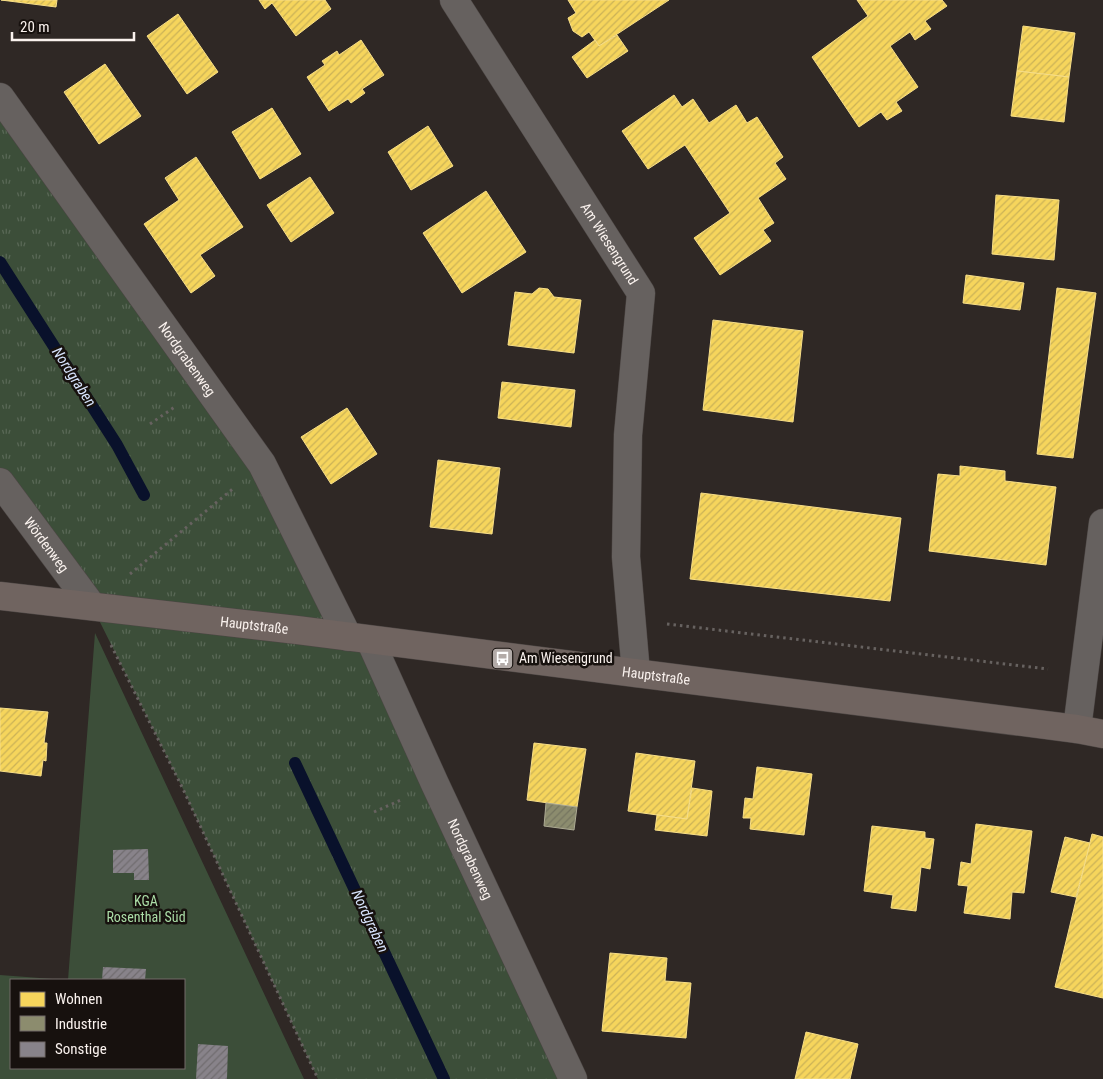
<svg xmlns="http://www.w3.org/2000/svg" width="1103" height="1079" font-family="'Roboto Condensed',sans-serif">
<defs>
<pattern id="grass-tufts" width="24" height="20" patternUnits="userSpaceOnUse" patternTransform="scale(1.25)"><rect width="24" height="20" fill="#3c4e39"/><path d="M3 7l-1-3M5 7V3M7 7l1-3M15 17l-1-3M17 17v-4M19 17l1-3" fill="none" stroke="#596856"/></pattern>
<pattern id="homes-hatch" width="6" height="6" patternUnits="userSpaceOnUse" patternTransform="scale(1.25)"><rect width="6" height="6" fill="#f6d55c"/><path d="M-1 1l2-2M0 6l6-6M5 7l2-2" fill="none" stroke="#cbb257"/></pattern>
<pattern id="industry-hatch" width="6" height="6" patternUnits="userSpaceOnUse" patternTransform="scale(1.25)"><rect width="6" height="6" fill="#8c8c6e"/><path d="M-1 1l2-2M0 6l6-6M5 7l2-2" fill="none" stroke="#757560"/></pattern>
<pattern id="building-hatch" width="6" height="6" patternUnits="userSpaceOnUse" patternTransform="scale(1.25)"><rect width="6" height="6" fill="#88838a"/><path d="M-1 1l2-2M0 6l6-6M5 7l2-2" fill="none" stroke="#706c6f"/></pattern>
</defs>
<rect width="100%" height="100%" fill="#2f2825"/>
<!-- grass -->
<polygon fill="url(#grass-tufts)" points="0,118 262,464 379,686 560,1079 318,1079 183,789 92,606 0,487"/>
<!-- garden -->
<polygon fill="#3c4e39" points="95,633 304,1079 0,1079 0,975 66,980 11,980 11,1068 184,1068 184,980 68,980"/>
<!-- homes -->
<g fill="url(#homes-hatch)" stroke="#f7de88">
<polygon points="1,0 57,0 56,7"/>
<polygon points="259,0 325,0 331,9 296,36 272,3 265,9"/>
<polygon points="568,0 669,0 599,46 589,32 582,37 573,31 568,18 576,13"/>
<polygon points="857,0 942,0 947,6 925,21 931,29 915,40 910,32 890,46 918,87 896,102 902,111 887,120 881,112 859,127 812,57 868,16"/>
<polygon points="178,14 218,72 187,94 147,36"/>
<polygon points="1023,26 1075,33 1069,77 1017,71"/>
<polygon points="617,35 628,51 587,78 572,57 595,40 599,46"/>
<polygon points="361,40 384,75 362,89 365,93 351,103 348,99 329,111 307,77 325,65 322,61 337,51 339,55"/>
<polygon points="105,64 141,116 99,144 64,92"/>
<polygon points="1017,71 1069,77 1064,122 1011,116"/>
<polygon points="674,95 682,107 693,99 709,123 736,105 747,123 757,117 783,157 775,163 786,179 758,198 774,223 763,230 771,241 720,275 694,238 730,213 685,145 648,169 622,131"/>
<polygon points="272,108 301,154 260,179 232,132"/>
<polygon points="428,126 453,166 411,190 388,152"/>
<polygon points="196,157 243,227 200,255 215,276 191,293 144,224 179,200 165,178"/>
<polygon points="310,177 334,213 291,242 267,205"/>
<polygon points="486,191 526,252 462,293 423,233"/>
<polygon points="996,195 1059,200 1054,260 992,254"/>
<polygon points="966,275 1024,283 1020,310 963,303"/>
<polygon points="539,288 548,289 554,297 581,300 574,353 508,345 515,292 532,294"/>
<polygon points="1057,288 1096,293 1073,458 1037,454"/>
<polygon points="713,320 803,331 793,422 703,410"/>
<polygon points="502,382 575,390 571,427 498,418"/>
<polygon points="347,408 377,454 331,484 301,437"/>
<polygon points="438,460 500,468 492,534 430,527"/>
<polygon points="960,466 1005,471 1005,481 1056,487 1046,565 929,551 938,474 960,476"/>
<polygon points="701,493 901,518 890,601 690,579"/>
<polygon points="0,708 48,712 44,743 47,743 46,761 43,760 41,776 0,771"/>
<polygon points="534,743 586,749 577,807 527,800"/>
<polygon points="636,753 695,761 687,819 628,811"/>
<polygon points="757,767 812,774 804,835 750,829 751,818 743,818 745,798 753,799"/>
<polygon points="692,788 712,791 707,836 655,830 657,815 687,819"/>
<polygon points="976,824 1032,831 1024,893 1012,892 1010,919 964,913 968,886 958,885 961,862 971,864"/>
<polygon points="872,826 925,832 925,838 934,839 930,869 921,867 916,911 891,908 893,895 864,891"/>
<polygon points="1092,834 1103,837 1103,998 1055,987"/>
<polygon points="1065,837 1090,843 1076,897 1051,892"/>
<polygon points="610,953 667,958 665,981 691,983 686,1038 602,1031"/>
<polygon points="806,1032 858,1044 850,1079 795,1079"/>
</g>
<!-- industry -->
<polygon fill="url(#industry-hatch)" stroke="#adab94" points="546,803 577,807 574,830 544,826"/>
<g fill="none" stroke-linecap="round" stroke-linejoin="round">
<!-- stream -->
<g stroke="#09112b" stroke-width="12">
<polyline points="0,262 117,445 144,495"/>
<polyline points="295,763 444,1079"/>
</g>
</g>
<!-- building -->
<g fill="url(#building-hatch)">
<polygon points="148,849 149,880 134,880 134,873 113,873 113,850"/>
<polygon points="103,967 146,969 145,980 102,980"/>
<polygon points="198,1044 228,1046 227,1079 196,1079"/>
</g>
<g fill="none" stroke-linecap="round" stroke-linejoin="round">
<defs>
<g id="minor">
<path id="s1" d="M454,0l187,293 -13,142 -2,122 10,116"/>
<path id="s2" d="M0,97l262,367 86,173"/>
<path id="s3" d="M0,482l92,124"/>
<path id="s4" d="M370,640l65,144 138,295"/>
<polyline points="1077,729 1103,523"/>
</g>
<g id="major">
<path id="s5" d="M0,596l297,34 780,99 26,5"/>
</g>
</defs>
<!-- minor casing -->
<use href="#minor" stroke="#4c4644" stroke-width="29"/>
<!-- major casing -->
<use href="#major" stroke="#4c4644" stroke-width="29"/>
<!-- path -->
<g stroke="#676260" stroke-width="3" stroke-dasharray="2.5 4" stroke-linecap="butt">
<polyline points="150,424 176,406"/>
<polyline points="130,574 235,487"/>
<polyline points="667,624 1048,669"/>
<polyline points="111,645 183,789 318,1079"/>
<polyline points="374,812 403,799"/>
</g>
<!-- minor -->
<use href="#minor" stroke="#66615f" stroke-width="28"/>
<!-- major -->
<use href="#major" stroke="#706460" stroke-width="28"/>
</g>
<!-- icons -->
<defs>
<symbol id="bus-square" viewBox="-11 -11 22 22"><rect x="-9" y="-9" width="18" height="18" rx="4" fill="#b3aba8" stroke="#17110e"/><path d="M-5-6H5V4H4V6H2V4H-2V6H-4V4H-5ZM-3.5-4V0h7V-4ZM-3.5 1.2v1.5H-2V1.2ZM2 1.2v1.5H3.5V1.2Z" fill="#fff"/></symbol>
</defs>
<g fill-rule="evenodd">
<use href="#bus-square" x="490" y="646" width="25" height="25"/>
</g>
<g text-anchor="middle" dominant-baseline="central" stroke-width="5" stroke-linejoin="round" paint-order="stroke">
<!-- street labels -->
<g font-size="14" fill="#faf2ee" stroke="#17110e">
<text stroke="none"><textPath href="#s1" startOffset="289">Am Wiesengrund</textPath></text>
<text stroke="none"><textPath href="#s2" startOffset="322">Nordgrabenweg</textPath></text>
<text stroke="none"><textPath href="#s3" startOffset="78">Wördenweg</textPath></text>
<text stroke="none"><textPath href="#s5" startOffset="256">Hauptstraße</textPath></text>
<text stroke="none"><textPath href="#s5" startOffset="661">Hauptstraße</textPath></text>
<text stroke="none"><textPath href="#s4" startOffset="241">Nordgrabenweg</textPath></text>
</g>
<!-- poi labels -->
<g font-size="14" fill="#faf2ee" stroke="#17110e" text-anchor="start">
<text x="519" y="658">Am Wiesengrund</text>
</g>
<!-- park labels -->
<g font-size="14" fill="#abdda7" stroke="#17110e">
<text x="146" y="901">KGA<tspan x="146" dy="16">Rosenthal Süd</tspan></text>
</g>
<!-- water labels -->
<g font-size="15" font-style="italic" fill="#d6e2fb" stroke="#17110e">
<text transform="translate(74 377) rotate(57)">Nordgraben</text>
<text transform="translate(370 921) rotate(65)">Nordgraben</text>
</g>
</g>
<!-- legend -->
<rect x="10" y="979" width="175" height="90" fill="#17110e" stroke="#726b68"/>
<rect x="20" y="992" width="25" height="15" fill="#f6d55c" stroke="#726b68"/>
<text x="55" y="1004" font-size="15" fill="#faf2ee">Wohnen</text>
<rect x="20" y="1016" width="25" height="15" fill="#8c8c6e" stroke="#726b68"/>
<text x="55" y="1029" font-size="15" fill="#faf2ee">Industrie</text>
<rect x="20" y="1042" width="25" height="15" fill="#88838a" stroke="#726b68"/>
<text x="55" y="1054" font-size="15" fill="#faf2ee">Sonstige</text>
<!-- scale -->
<path d="M12 32v8h122v-8" fill="none" stroke="#faf2ee" stroke-width="2.5"/>
<text x="20" y="32" font-size="15" fill="#faf2ee" stroke="#17110e" stroke-width="4" paint-order="stroke">20 m</text>
</svg>
